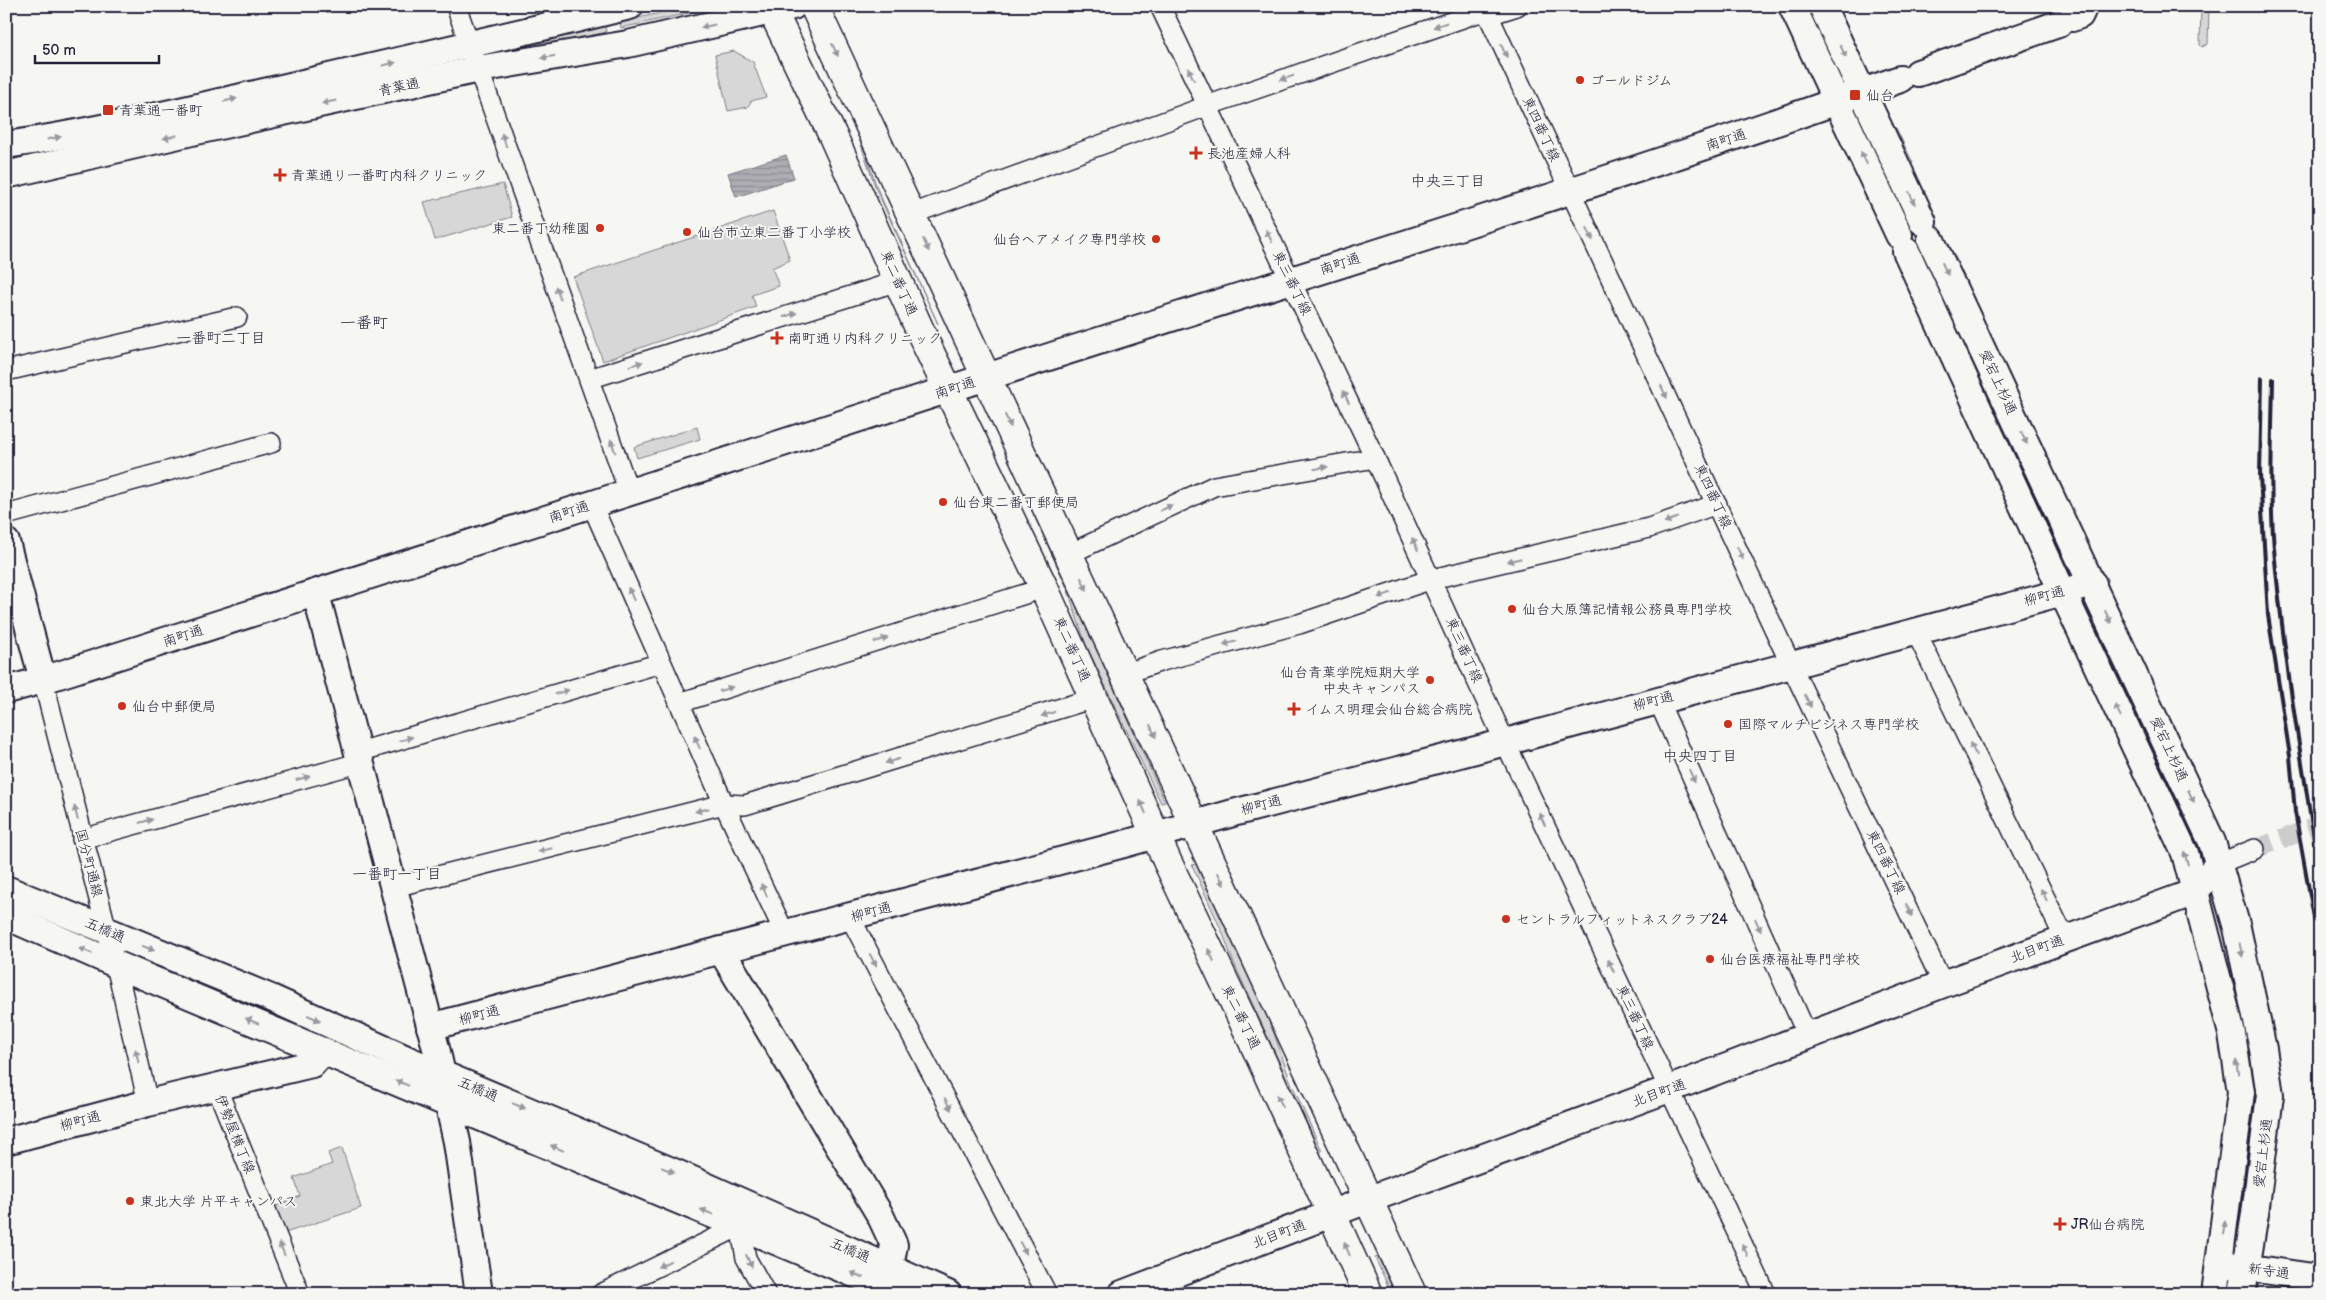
<svg xmlns="http://www.w3.org/2000/svg" width="2326" height="1300" font-family="'Balsamiq Sans','Klee One',sans-serif">
<defs>
<pattern id="water-rules" width="6" height="5" patternUnits="userSpaceOnUse" patternTransform="scale(1.25)"><rect width="6" height="5" fill="#adadb3"/><path d="M0 2.5h6" fill="none" stroke="#8c8c93"/></pattern>
</defs>
<rect width="100%" height="100%" fill="#f6f6f2"/>
<filter id="ink" filterUnits="userSpaceOnUse"><feTurbulence type="fractalNoise" baseFrequency=".02" numOctaves="2"/><feDisplacementMap in="SourceGraphic" scale="10" xChannelSelector="R" yChannelSelector="G"/><feConvolveMatrix kernelMatrix="1 2 1 2 8 2 1 2 1" color-interpolation-filters="sRGB"/></filter>
<g filter="url(#ink)">
<!-- green -->
<g fill="#d7d7d7" stroke="#7c7c89">
<polygon points="692,6 721,6 621,28 620,22"/>
<polygon points="2201,6 2209,6 2208,44 2202,47 2200,45"/>
<polygon points="605,26 606,32 517,53 515,47"/>
<polygon points="734,51 753,62 766,97 751,101 748,107 728,111 715,55"/>
<polygon points="851,108 877,188 938,324 876,189 849,109"/>
<polygon points="1896,128 1913,163 1908,165 1892,130"/>
<polygon points="503,184 512,217 435,240 424,202"/>
<polygon points="773,211 790,260 772,268 779,286 752,295 756,307 603,361 573,277"/>
<polygon points="697,427 700,439 637,458 634,447"/>
<polygon points="999,433 1165,802 1161,803 1086,645 1067,588 997,434"/>
<polygon points="1196,864 1271,1024 1290,1080 1322,1151 1320,1152 1233,961 1223,934 1192,865"/>
<polygon points="342,1148 361,1208 285,1233 274,1207 300,1196 294,1178 332,1164 328,1153"/>
<polygon points="1378,1257 1395,1294 1392,1294 1375,1258"/>
</g>
<!-- water -->
<polygon fill="url(#water-rules)" stroke="#757583" points="786,155 794,178 736,197 728,173"/>
<g fill="none" stroke-linecap="round" stroke-linejoin="round">
<!-- street-tunnel -->
<polyline stroke="#cccccd" stroke-width="19" stroke-dasharray="19 9" stroke-linecap="butt" points="2255,849 2320,825"/>
<defs>
<g id="street">
<polyline points="456,6 629,492"/>
<polyline points="1160,6 1375,458 1499,729 1766,1294"/>
<polyline points="1484,6 1791,665 1943,984"/>
<polyline points="912,214 1215,103 1477,13 1495,13 1517,6"/>
<polyline points="6,371 237,317"/>
<polyline points="589,379 898,281"/>
<polyline points="592,505 724,804 785,934"/>
<polyline points="6,515 271,443"/>
<polyline points="1069,554 1214,486 1375,458"/>
<polyline points="1916,632 2065,939"/>
<polyline points="1127,673 1162,661 1299,624 1432,579 1649,528 1717,504"/>
<polyline points="43,680 120,982 148,1103"/>
<polyline points="1658,700 1808,1037"/>
<polyline points="679,703 1044,588"/>
<polyline points="359,752 661,663"/>
<polyline points="82,839 362,762"/>
<polyline points="2218,864 2255,849"/>
<polyline points="394,887 724,804 745,805 1094,698"/>
<polyline points="850,917 1047,1294"/>
<polyline points="216,1086 300,1294"/>
<polyline points="601,1294 740,1226 746,1258 766,1294"/>
</g>
<g id="secondary">
<polyline points="1792,6 1899,235"/>
<polyline points="1822,6 1923,222"/>
<polyline points="2072,18 2080,15 2084,6"/>
<polyline points="1918,73 2058,24"/>
<path d="M6,145c82,-12 164,-32 245,-50 126,-29 253,-58 379,-89"/>
<polyline points="6,175 192,132 479,69 628,44 793,6"/>
<polyline points="1931,240 2212,842 2237,928 2263,1049 2270,1095 2255,1214 2242,1294"/>
<polyline points="1906,251 2062,591 2185,853 2232,1034 2241,1092 2215,1294"/>
<polyline points="6,542 43,680"/>
<polyline points="316,594 437,1052 457,1142 479,1294"/>
<path d="M6,690l37,-10c330,-103 660,-212 990,-318 290,-93 581,-181 867,-283"/>
<polyline points="6,889 271,998 411,1061 688,1178 948,1294"/>
<polyline points="6,916 134,972 902,1294"/>
<polyline points="721,950 880,1215 894,1245 890,1267"/>
<polyline points="430,1027 1124,844 1233,813 1487,747 2093,584"/>
<polyline points="6,1141 148,1103 312,1064 324,1051"/>
<polyline points="2229,1265 2320,1278"/>
<polyline points="1122,1294 1370,1199 1680,1085 1943,984 2195,892 2218,864"/>
</g>
<g id="highway">
<polyline points="770,6 832,134 927,346 1044,588 1168,863 1256,1048 1368,1294"/>
<path d="M814,6c201,429 401,858 598,1288"/>
</g>
</defs>
<!-- street casing -->
<use href="#street" stroke="#22223b" stroke-width="22"/>
<!-- secondary casing -->
<use href="#secondary" stroke="#22223b" stroke-width="30"/>
<!-- highway casing -->
<use href="#highway" stroke="#22223b" stroke-width="31"/>
<!-- street -->
<use href="#street" stroke="#f6f6f2" stroke-width="19"/>
<!-- secondary -->
<use href="#secondary" stroke="#f6f6f2" stroke-width="26"/>
<!-- highway -->
<use href="#highway" stroke="#f6f6f2" stroke-width="28"/>
<!-- rail -->
<g stroke="#22223b" stroke-width="4">
<polyline points="2262,378 2260,475 2268,615 2290,756 2295,812 2320,951"/>
<path d="M2273,379c-1,60 -4,121 2,181 10,105 28,210 45,314"/>
</g>
</g>
<!-- one-way arrows -->
<defs><path id="oneway-solid" d="M-6-.8H1V-3.2L6.5 0L1 3.2V.8H-6Z" transform="scale(1.25)"/></defs>
<g fill="#9797a0">
<use href="#oneway-solid" transform="translate(1440 25) rotate(161)"/>
<use href="#oneway-solid" transform="translate(708 26) rotate(168)"/>
<use href="#oneway-solid" transform="translate(835 50) rotate(65)"/>
<use href="#oneway-solid" transform="translate(1504 51) rotate(65)"/>
<use href="#oneway-solid" transform="translate(1843 51) rotate(65)"/>
<use href="#oneway-solid" transform="translate(548 57) rotate(170)"/>
<use href="#oneway-solid" transform="translate(389 64) rotate(-13)"/>
<use href="#oneway-solid" transform="translate(1191 74) rotate(-115)"/>
<use href="#oneway-solid" transform="translate(1287 78) rotate(161)"/>
<use href="#oneway-solid" transform="translate(230 100) rotate(-13)"/>
<use href="#oneway-solid" transform="translate(329 102) rotate(168)"/>
<use href="#oneway-solid" transform="translate(170 137) rotate(167)"/>
<use href="#oneway-solid" transform="translate(54 138) rotate(-11)"/>
<use href="#oneway-solid" transform="translate(504 140) rotate(-109)"/>
<use href="#oneway-solid" transform="translate(1864 158) rotate(-115)"/>
<use href="#oneway-solid" transform="translate(1912 198) rotate(65)"/>
<use href="#oneway-solid" transform="translate(1590 234) rotate(66)"/>
<use href="#oneway-solid" transform="translate(1269 236) rotate(-116)"/>
<use href="#oneway-solid" transform="translate(926 245) rotate(66)"/>
<use href="#oneway-solid" transform="translate(1945 269) rotate(65)"/>
<use href="#oneway-solid" transform="translate(558 293) rotate(-110)"/>
<use href="#oneway-solid" transform="translate(790 315) rotate(-18)"/>
<use href="#oneway-solid" transform="translate(636 364) rotate(-18)"/>
<use href="#oneway-solid" transform="translate(1664 392) rotate(65)"/>
<use href="#oneway-solid" transform="translate(1346 397) rotate(-115)"/>
<use href="#oneway-solid" transform="translate(1008 421) rotate(65)"/>
<use href="#oneway-solid" transform="translate(2024 438) rotate(65)"/>
<use href="#oneway-solid" transform="translate(613 446) rotate(-110)"/>
<use href="#oneway-solid" transform="translate(1321 468) rotate(-10)"/>
<use href="#oneway-solid" transform="translate(1166 508) rotate(-25)"/>
<use href="#oneway-solid" transform="translate(1671 520) rotate(160)"/>
<use href="#oneway-solid" transform="translate(1415 544) rotate(-115)"/>
<use href="#oneway-solid" transform="translate(1740 553) rotate(66)"/>
<use href="#oneway-solid" transform="translate(1514 560) rotate(167)"/>
<use href="#oneway-solid" transform="translate(1084 584) rotate(64)"/>
<use href="#oneway-solid" transform="translate(631 594) rotate(-114)"/>
<use href="#oneway-solid" transform="translate(1385 595) rotate(161)"/>
<use href="#oneway-solid" transform="translate(2108 617) rotate(65)"/>
<use href="#oneway-solid" transform="translate(881 640) rotate(-17)"/>
<use href="#oneway-solid" transform="translate(1230 643) rotate(165)"/>
<use href="#oneway-solid" transform="translate(726 689) rotate(-17)"/>
<use href="#oneway-solid" transform="translate(562 692) rotate(-17)"/>
<use href="#oneway-solid" transform="translate(1808 701) rotate(64)"/>
<use href="#oneway-solid" transform="translate(2118 711) rotate(-115)"/>
<use href="#oneway-solid" transform="translate(1048 714) rotate(163)"/>
<use href="#oneway-solid" transform="translate(1153 731) rotate(65)"/>
<use href="#oneway-solid" transform="translate(406 739) rotate(-17)"/>
<use href="#oneway-solid" transform="translate(697 742) rotate(-114)"/>
<use href="#oneway-solid" transform="translate(1973 749) rotate(-116)"/>
<use href="#oneway-solid" transform="translate(892 761) rotate(163)"/>
<use href="#oneway-solid" transform="translate(1692 776) rotate(66)"/>
<use href="#oneway-solid" transform="translate(303 778) rotate(-15)"/>
<use href="#oneway-solid" transform="translate(2191 796) rotate(65)"/>
<use href="#oneway-solid" transform="translate(1143 807) rotate(-114)"/>
<use href="#oneway-solid" transform="translate(702 810) rotate(166)"/>
<use href="#oneway-solid" transform="translate(76 813) rotate(-104)"/>
<use href="#oneway-solid" transform="translate(1542 819) rotate(-115)"/>
<use href="#oneway-solid" transform="translate(146 821) rotate(-15)"/>
<use href="#oneway-solid" transform="translate(545 850) rotate(166)"/>
<use href="#oneway-solid" transform="translate(2186 858) rotate(-107)"/>
<use href="#oneway-solid" transform="translate(1221 879) rotate(65)"/>
<use href="#oneway-solid" transform="translate(764 890) rotate(-115)"/>
<use href="#oneway-solid" transform="translate(2044 895) rotate(-116)"/>
<use href="#oneway-solid" transform="translate(1909 910) rotate(65)"/>
<use href="#oneway-solid" transform="translate(1758 925) rotate(66)"/>
<use href="#oneway-solid" transform="translate(148 948) rotate(21)"/>
<use href="#oneway-solid" transform="translate(2241 950) rotate(78)"/>
<use href="#oneway-solid" transform="translate(86 951) rotate(-158)"/>
<use href="#oneway-solid" transform="translate(1211 955) rotate(-115)"/>
<use href="#oneway-solid" transform="translate(873 960) rotate(62)"/>
<use href="#oneway-solid" transform="translate(1611 966) rotate(-115)"/>
<use href="#oneway-solid" transform="translate(314 1018) rotate(24)"/>
<use href="#oneway-solid" transform="translate(252 1021) rotate(-157)"/>
<use href="#oneway-solid" transform="translate(137 1056) rotate(-103)"/>
<use href="#oneway-solid" transform="translate(2237 1067) rotate(-99)"/>
<use href="#oneway-solid" transform="translate(402 1083) rotate(-158)"/>
<use href="#oneway-solid" transform="translate(1280 1101) rotate(-115)"/>
<use href="#oneway-solid" transform="translate(948 1104) rotate(62)"/>
<use href="#oneway-solid" transform="translate(519 1106) rotate(22)"/>
<use href="#oneway-solid" transform="translate(557 1148) rotate(-157)"/>
<use href="#oneway-solid" transform="translate(668 1170) rotate(23)"/>
<use href="#oneway-solid" transform="translate(707 1212) rotate(-157)"/>
<use href="#oneway-solid" transform="translate(2224 1228) rotate(-82)"/>
<use href="#oneway-solid" transform="translate(1023 1248) rotate(62)"/>
<use href="#oneway-solid" transform="translate(282 1249) rotate(-112)"/>
<use href="#oneway-solid" transform="translate(1347 1249) rotate(-113)"/>
<use href="#oneway-solid" transform="translate(1745 1250) rotate(-115)"/>
<use href="#oneway-solid" transform="translate(749 1261) rotate(65)"/>
<use href="#oneway-solid" transform="translate(664 1264) rotate(154)"/>
<use href="#oneway-solid" transform="translate(857 1275) rotate(-157)"/>
</g>
</g>
<!-- markers -->
<g fill="#c8321e" stroke="#f6f6f2" stroke-width="2">
<circle cx="1580" cy="80" r="5"/>
<rect x="1849" y="89" width="12" height="12" rx="2.5"/>
<rect x="102" y="104" width="12" height="12" rx="2.5"/>
<path d="M1193.5 145.5h5v5h5v5h-5v5h-5v-5h-5v-5h5z"/>
<path d="M277.5 167.5h5v5h5v5h-5v5h-5v-5h-5v-5h5z"/>
<circle cx="600" cy="228" r="5"/>
<circle cx="687" cy="232" r="5"/>
<circle cx="1156" cy="239" r="5"/>
<path d="M774.5 330.5h5v5h5v5h-5v5h-5v-5h-5v-5h5z"/>
<circle cx="943" cy="502" r="5"/>
<circle cx="1512" cy="609" r="5"/>
<circle cx="1430" cy="680" r="5"/>
<circle cx="122" cy="706" r="5"/>
<path d="M1291.5 701.5h5v5h5v5h-5v5h-5v-5h-5v-5h5z"/>
<circle cx="1728" cy="724" r="5"/>
<circle cx="1506" cy="919" r="5"/>
<circle cx="1710" cy="959" r="5"/>
<circle cx="130" cy="1201" r="5"/>
<path d="M2057.5 1216.5h5v5h5v5h-5v5h-5v-5h-5v-5h5z"/>
</g>
<g text-anchor="middle" dominant-baseline="central" stroke-width="4" stroke-linejoin="round" paint-order="stroke">
<!-- poi labels -->
<g font-size="14" fill="#22223b" stroke="#f6f6f2" text-anchor="start">
<text x="1590" y="80">ゴールドジム</text>
<text x="1866" y="95">仙台</text>
<text x="119" y="110">青葉通一番町</text>
<text x="1207" y="153">長池産婦人科</text>
<text x="291" y="175">青葉通り一番町内科クリニック</text>
<text x="590" y="228" text-anchor="end">東二番丁幼稚園</text>
<text x="697" y="232">仙台市立東二番丁小学校</text>
<text x="1146" y="239" text-anchor="end">仙台ヘアメイク専門学校</text>
<text x="788" y="338">南町通り内科クリニック</text>
<text x="953" y="502">仙台東二番丁郵便局</text>
<text x="1522" y="609">仙台大原簿記情報公務員専門学校</text>
<text x="1420" y="672" text-anchor="end">仙台青葉学院短期大学<tspan x="1420" dy="16">中央キャンパス</tspan></text>
<text x="132" y="706">仙台中郵便局</text>
<text x="1305" y="709">イムス明理会仙台総合病院</text>
<text x="1738" y="724">国際マルチビジネス専門学校</text>
<text x="1516" y="919">セントラルフィットネスクラブ24</text>
<text x="1720" y="959">仙台医療福祉専門学校</text>
<text x="140" y="1201">東北大学 片平キャンパス</text>
<text x="2071" y="1224">JR仙台病院</text>
</g>
<!-- street labels -->
<g font-size="14" fill="#22223b" stroke="#f6f6f2">
<text transform="translate(399 87) rotate(-12)">青葉通</text>
<text transform="translate(1541 129) rotate(65)">東四番丁線</text>
<text transform="translate(1726 140) rotate(-18)">南町通</text>
<text transform="translate(1340 264) rotate(-18)">南町通</text>
<text transform="translate(899 283) rotate(66)">東二番丁通</text>
<text transform="translate(1292 283) rotate(64)">東三番丁線</text>
<text transform="translate(1998 382) rotate(65)">愛宕上杉通</text>
<text transform="translate(955 388) rotate(-18)">南町通</text>
<text transform="translate(1713 496) rotate(65)">東四番丁線</text>
<text transform="translate(569 512) rotate(-18)">南町通</text>
<text transform="translate(2044 596) rotate(-15)">柳町通</text>
<text transform="translate(183 636) rotate(-18)">南町通</text>
<text transform="translate(1072 649) rotate(66)">東二番丁通</text>
<text transform="translate(1464 650) rotate(66)">東三番丁線</text>
<text transform="translate(1653 701) rotate(-15)">柳町通</text>
<text transform="translate(2169 749) rotate(65)">愛宕上杉通</text>
<text transform="translate(1261 805) rotate(-15)">柳町通</text>
<text transform="translate(1886 862) rotate(64)">東四番丁線</text>
<text transform="translate(89 863) rotate(75)">国分町通線</text>
<text transform="translate(871 912) rotate(-15)">柳町通</text>
<text transform="translate(105 930) rotate(23)">五橋通</text>
<text transform="translate(2037 949) rotate(-20)">北目町通</text>
<text transform="translate(479 1015) rotate(-15)">柳町通</text>
<text transform="translate(1241 1017) rotate(64)">東二番丁通</text>
<text transform="translate(1635 1017) rotate(65)">東三番丁線</text>
<text transform="translate(478 1089) rotate(23)">五橋通</text>
<text transform="translate(1659 1093) rotate(-20)">北目町通</text>
<text transform="translate(80 1121) rotate(-15)">柳町通</text>
<text transform="translate(235 1134) rotate(68)">伊勢屋横丁線</text>
<text transform="translate(2263 1153) rotate(-83)">愛宕上杉通</text>
<text transform="translate(1279 1234) rotate(-21)">北目町通</text>
<text transform="translate(850 1250) rotate(23)">五橋通</text>
<text transform="translate(2269 1271) rotate(8)">新寺通</text>
</g>
<!-- neighbourhood labels -->
<g font-size="15" fill="#22223b" stroke="#f6f6f2">
<text x="1448" y="181">中央三丁目</text>
<text x="221" y="338">一番町二丁目</text>
<text x="1700" y="756">中央四丁目</text>
<text x="397" y="874">一番町一丁目</text>
</g>
<!-- quarter labels -->
<g font-size="16" fill="#22223b" stroke="#f6f6f2">
<text x="364" y="323">一番町</text>
</g>
</g>
<!-- margin -->
<rect width="2326" height="1300" fill="none" stroke="#f6f6f2" stroke-width="25"/>
<rect x="12" y="12" width="2301" height="1275" fill="none" stroke="#22223b" stroke-width="2" filter="url(#ink)"/>
<!-- scale -->
<path d="M35 55v8h124v-8" fill="none" stroke="#22223b" stroke-width="2.5"/>
<text x="42" y="55" font-size="15" fill="#22223b" stroke="#f6f6f2" stroke-width="4" paint-order="stroke">50 m</text>
</svg>
